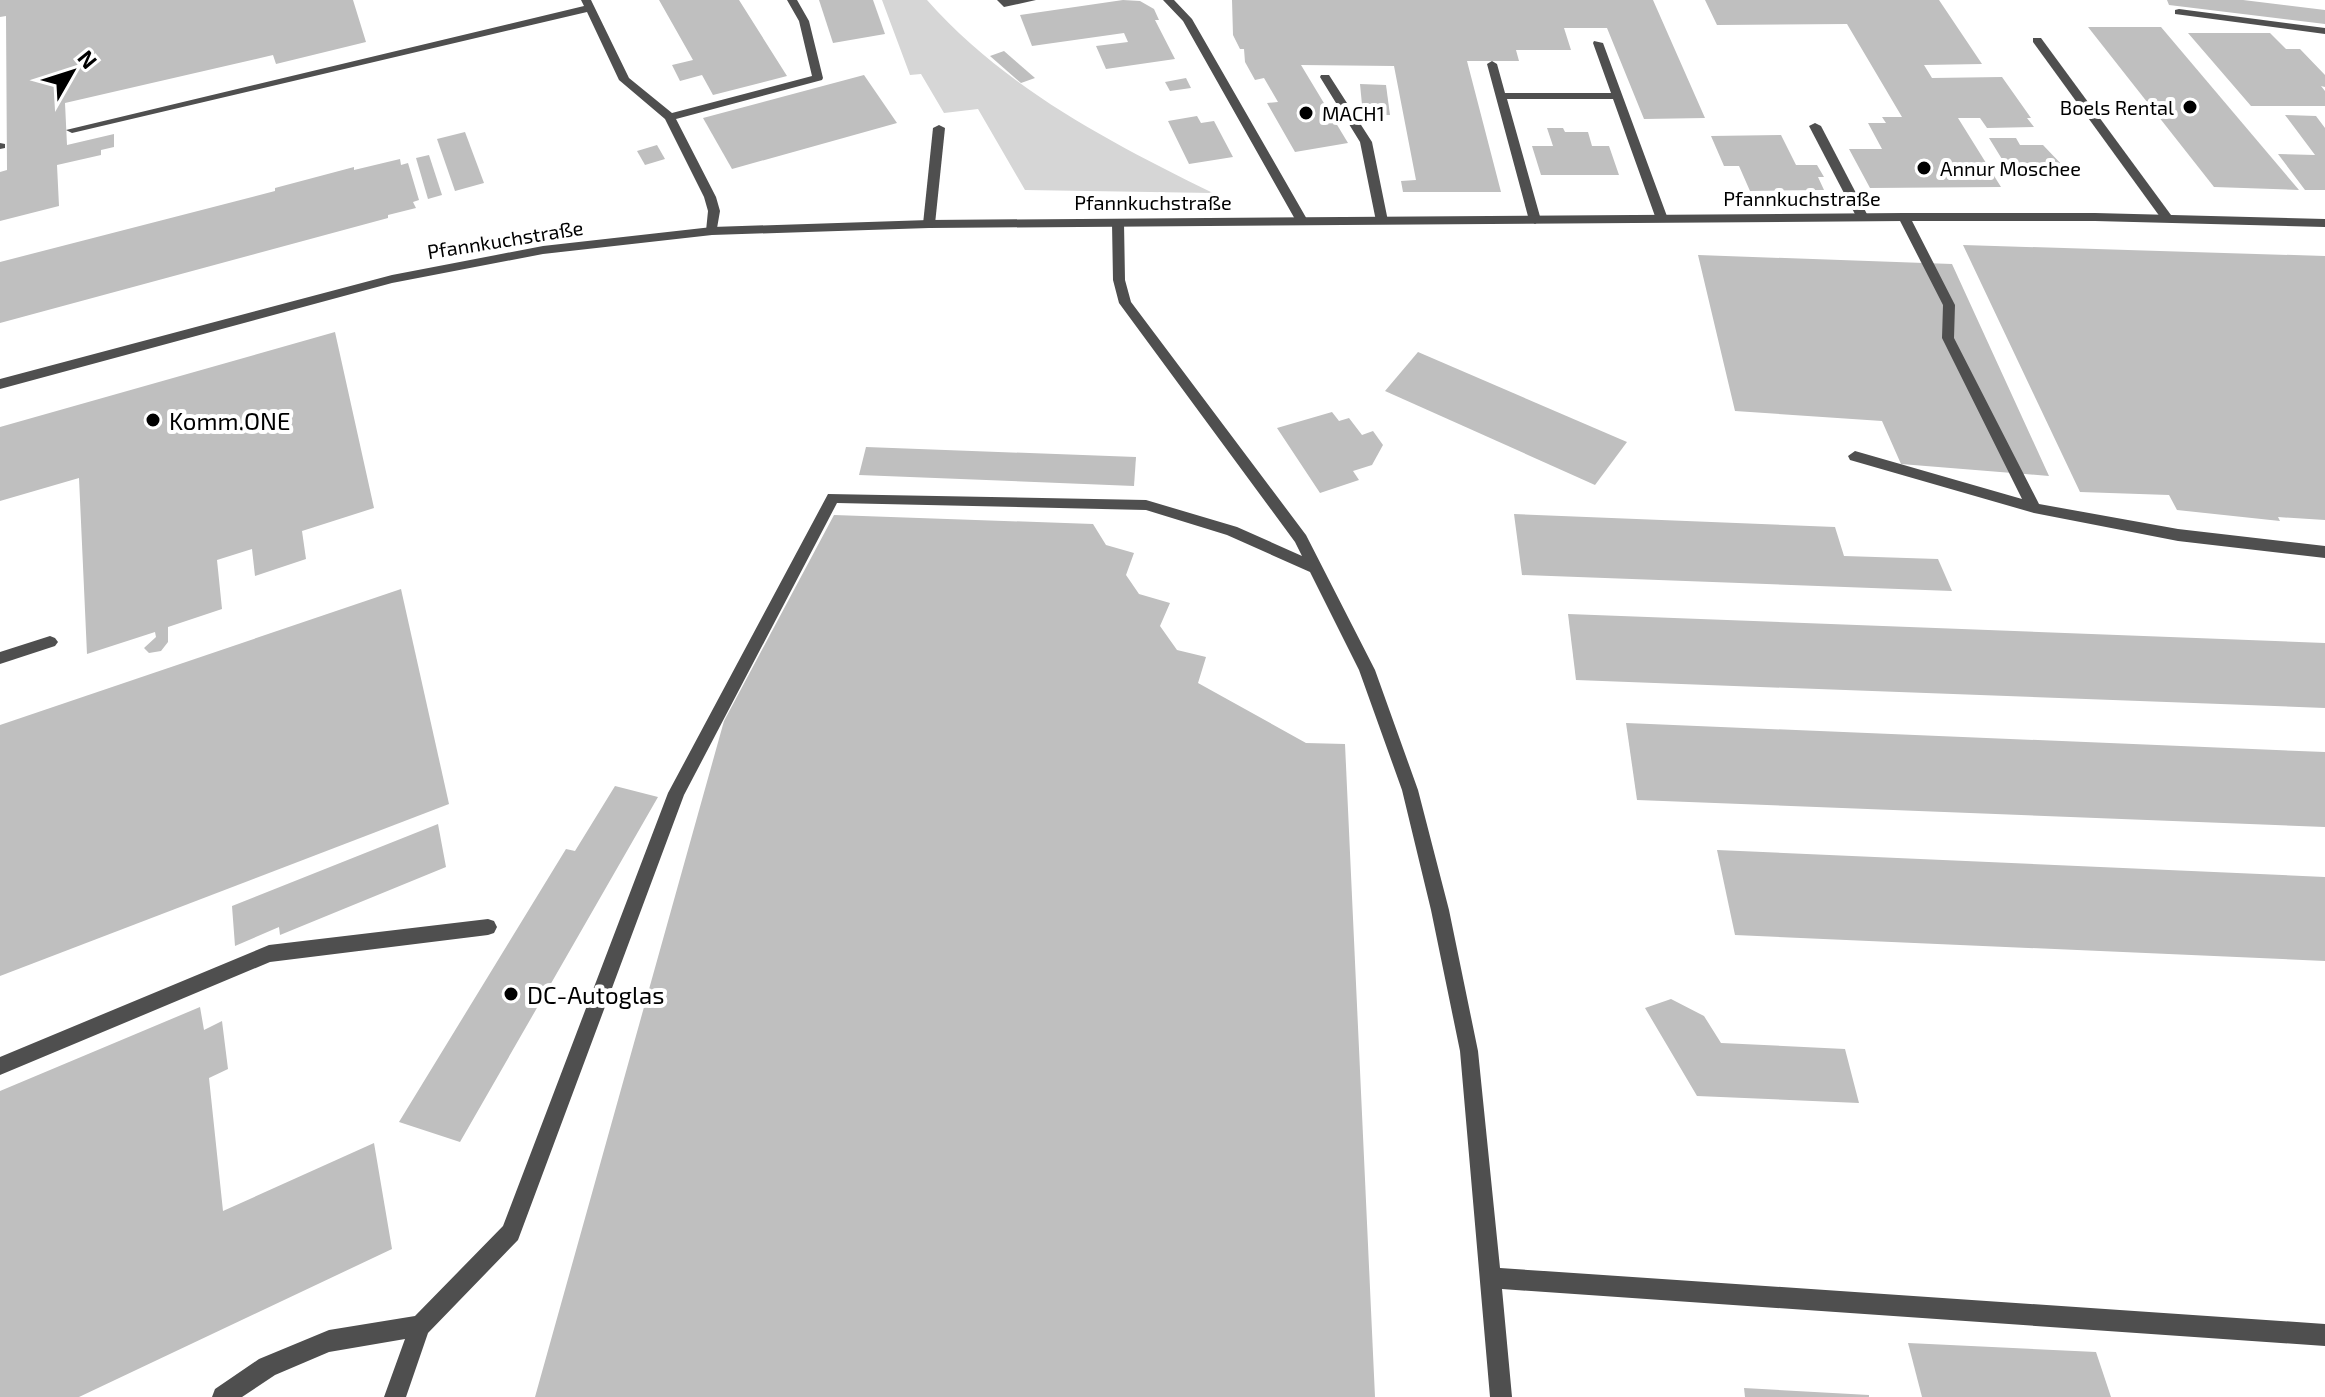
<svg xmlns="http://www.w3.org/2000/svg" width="2325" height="1397" font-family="'Exo 2',sans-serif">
<rect width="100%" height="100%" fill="#fff"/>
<!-- green -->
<path fill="#d6d6d6" d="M882,0h45c78,88 182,142 286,193l-188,-3 -47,-81 -34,4 -23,-39 -11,1z"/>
<!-- building -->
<g fill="#bfbfbf">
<polygon points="0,0 353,0 366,42 276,64 273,55 65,103 67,145 114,134 114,147 101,150 101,155 57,165 59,206 0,221 0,172 7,170 6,16 0,17"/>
<polygon points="659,0 739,0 787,76 713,95 702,75 680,81 672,65 693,60"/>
<polygon points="819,0 873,0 885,34 833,43"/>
<polygon points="1123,0 1140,1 1154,9 1159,20 1155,20 1175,59 1106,69 1096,46 1128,42 1124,33 1032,46 1020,15"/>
<polygon points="1232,0 1653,0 1705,118 1644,119 1607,28 1564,28 1571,50 1516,50 1519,61 1467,61 1501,192 1403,192 1401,181 1416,180 1394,66 1301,65 1348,143 1295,152 1267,103 1278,102 1264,78 1255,80 1245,62 1244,49 1240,49 1233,35"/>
<polygon points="1705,0 1939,0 1982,64 1924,65 1932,78 2002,77 2031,118 2027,118 2034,127 1987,128 1980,118 1958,118 2001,187 1870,188 1849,149 1882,149 1868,123 1886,123 1882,117 1902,117 1847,24 1717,25"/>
<polygon points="2167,0 2243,0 2325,10 2325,24 2169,5"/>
<polygon points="2088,27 2161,27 2299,190 2214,187"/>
<polygon points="2188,33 2270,33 2286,49 2300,49 2325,75 2325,87 2321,86 2325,91 2325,106 2251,106"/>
<polygon points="1004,51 1035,78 1021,83 990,56"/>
<polygon points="864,75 897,123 732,169 703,118"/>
<polygon points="1186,78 1191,88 1170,91 1165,82"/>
<polygon points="1360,84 1386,85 1390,115 1363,115"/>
<polygon points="2285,115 2316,116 2325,128 2325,190 2305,190 2278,154 2315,155"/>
<polygon points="1197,116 1201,123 1214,121 1233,157 1189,164 1168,121"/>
<polygon points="1547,128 1563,128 1565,132 1588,132 1592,146 1609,146 1619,175 1541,175 1532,146 1553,146"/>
<polygon points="465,132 484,183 455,191 437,139"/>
<polygon points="1781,135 1796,165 1817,165 1824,177 1818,177 1824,190 1750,191 1739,166 1724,166 1711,136"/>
<polygon points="1989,138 2016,138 2020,145 2043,145 2064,167 2058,167 2065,177 2013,177"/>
<polygon points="657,145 665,159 645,165 637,151"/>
<polygon points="429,155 442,195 428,199 416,158"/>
<polygon points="400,159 401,165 408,163 419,200 413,202 416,208 388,215 388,218 0,323 0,262 275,191 275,188 354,167 354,170"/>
<polygon points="1963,245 2325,256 2325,520 2278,517 2280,521 2177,510 2169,495 2080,492"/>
<polygon points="1698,255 1952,264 2049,476 1901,464 1882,421 1735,411"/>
<polygon points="335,332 374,508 302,531 306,559 255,576 252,549 217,560 222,609 168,627 168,642 161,651 149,653 144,648 156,637 155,632 87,654 79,478 0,501 0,427"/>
<polygon points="1418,352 1627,442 1595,485 1385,391"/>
<polygon points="1332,412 1339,421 1349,418 1362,435 1373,431 1383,445 1372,465 1353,471 1359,480 1320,493 1277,428"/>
<polygon points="866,447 1136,457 1134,486 859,475"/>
<polygon points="1514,514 1835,527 1844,556 1938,559 1952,591 1522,575"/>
<polygon points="834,515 1093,524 1106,545 1134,553 1126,575 1139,594 1170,603 1160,626 1177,650 1206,657 1198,683 1306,743 1345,744 1375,1397 535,1397 724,721"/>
<polygon points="401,589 449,804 0,976 0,725"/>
<polygon points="1568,614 2325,643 2325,708 1576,680"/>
<polygon points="1626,723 2325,752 2325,827 1637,800"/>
<polygon points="615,786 658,797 460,1142 399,1122 566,849 575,851"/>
<polygon points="438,824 446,867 280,935 279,927 235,946 232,906"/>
<polygon points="1717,850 2325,877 2325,961 1735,935"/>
<polygon points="1671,999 1704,1016 1721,1043 1845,1049 1859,1103 1697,1096 1645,1008"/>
<polygon points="200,1007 204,1030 222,1021 228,1069 209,1078 223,1211 374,1143 392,1249 79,1397 0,1397 0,1091"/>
<polygon points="1908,1343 2096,1352 2111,1397 1922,1397"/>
<polygon points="1744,1388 1869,1395 1869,1397 1745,1397"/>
</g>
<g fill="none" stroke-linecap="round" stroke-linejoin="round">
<!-- service -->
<g fill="#4f4f4f" fill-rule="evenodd">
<polygon points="581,0 591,0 629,78 672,113 812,76 799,21 787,0 797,0 809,21 823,78 822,80 676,119 716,197 720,211 716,234 708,234 706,231 708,211 704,197 665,119 619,80 587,12 72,133 66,130 584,6"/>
<polygon points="997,0 1036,0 1004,7"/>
<polygon points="1163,0 1174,0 1192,19 1308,221 1306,224 1298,224 1296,221 1183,21"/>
<polygon points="2179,9 2325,28 2325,34 2175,14 2175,10"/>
<polygon points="2033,38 2041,38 2171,215 2171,221 2163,221 2033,42"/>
<polygon points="1594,41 1603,43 1668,219 1666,222 1658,222 1656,219 1613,99 1507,99 1541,220 1535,224 1529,220 1487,64 1492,61 1497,64 1505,93 1611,93 1593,43"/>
<polygon points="1321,75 1329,75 1372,142 1388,221 1386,224 1378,224 1376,221 1360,142 1320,77"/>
<polygon points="1815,123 1821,126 1869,218 1867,221 1859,221 1857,218 1809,126"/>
<polygon points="939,125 945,128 935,224 929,228 923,224 933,128"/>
<polygon points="0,143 5,144 5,148 0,149"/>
<polygon points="1904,213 1910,217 1955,305 1954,338 2039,504 2178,529 2325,546 2325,558 2178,541 2034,513 1850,460 1848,456 1855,451 2022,499 1942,338 1943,305 1898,217"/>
<polygon points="1118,219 1124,223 1125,280 1131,302 1306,535 1375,670 1418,790 1449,910 1478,1051 1500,1268 2325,1324 2325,1346 1502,1289 1512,1397 1490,1397 1460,1051 1431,910 1402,790 1359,670 1310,572 1227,535 1146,510 837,503 684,795 518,1240 428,1333 406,1397 384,1397 405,1339 329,1352 275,1375 242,1397 212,1397 215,1389 259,1359 329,1330 415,1316 503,1226 668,793 828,494 1146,500 1237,527 1302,556 1295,542 1119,303 1113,280 1112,223"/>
<polygon points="50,636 55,638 58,642 55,646 0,664 0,652"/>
<polygon points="488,919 494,921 497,927 494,933 488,935 270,962 0,1075 0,1057 269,945"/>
</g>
<!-- minor -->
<polygon fill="#4f4f4f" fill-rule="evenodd" points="1904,213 2095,213 2325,219 2325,227 2095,221 1904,221 929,228 712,235 543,254 392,283 0,389 0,379 392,275 543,246 712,227 929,220"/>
</g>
<!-- markers -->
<g fill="#000" stroke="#fff" stroke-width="3">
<circle cx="2190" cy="107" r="8"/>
<circle cx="1306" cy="113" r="8"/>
<circle cx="1924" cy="168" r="8"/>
<circle cx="153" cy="420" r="8"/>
<circle cx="511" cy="994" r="8"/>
</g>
<g text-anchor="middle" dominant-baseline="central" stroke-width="8" stroke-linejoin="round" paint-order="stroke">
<!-- far-poi labels -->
<g font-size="20" fill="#000" stroke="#fff" text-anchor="start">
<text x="2174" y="107" text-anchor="end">Boels Rental</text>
<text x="1322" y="113">MACH1</text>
<text x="1940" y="168">Annur Moschee</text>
</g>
<!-- far-street labels -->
<g font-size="20" fill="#000" stroke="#fff">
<text x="1802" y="198">Pfannkuchstraße</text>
<text x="1153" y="202">Pfannkuchstraße</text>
<text transform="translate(505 239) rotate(-9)">Pfannkuchstraße</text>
</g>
<!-- poi labels -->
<g font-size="24" fill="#000" stroke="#fff" text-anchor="start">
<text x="169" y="420">Komm.ONE</text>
<text x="527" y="994">DC-Autoglas</text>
</g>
</g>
<!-- north arrow -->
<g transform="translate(72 72) rotate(51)" stroke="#ffffff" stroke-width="6" paint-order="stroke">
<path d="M0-6L14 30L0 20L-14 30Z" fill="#000000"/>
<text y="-12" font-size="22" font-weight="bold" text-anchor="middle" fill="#000000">N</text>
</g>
</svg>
